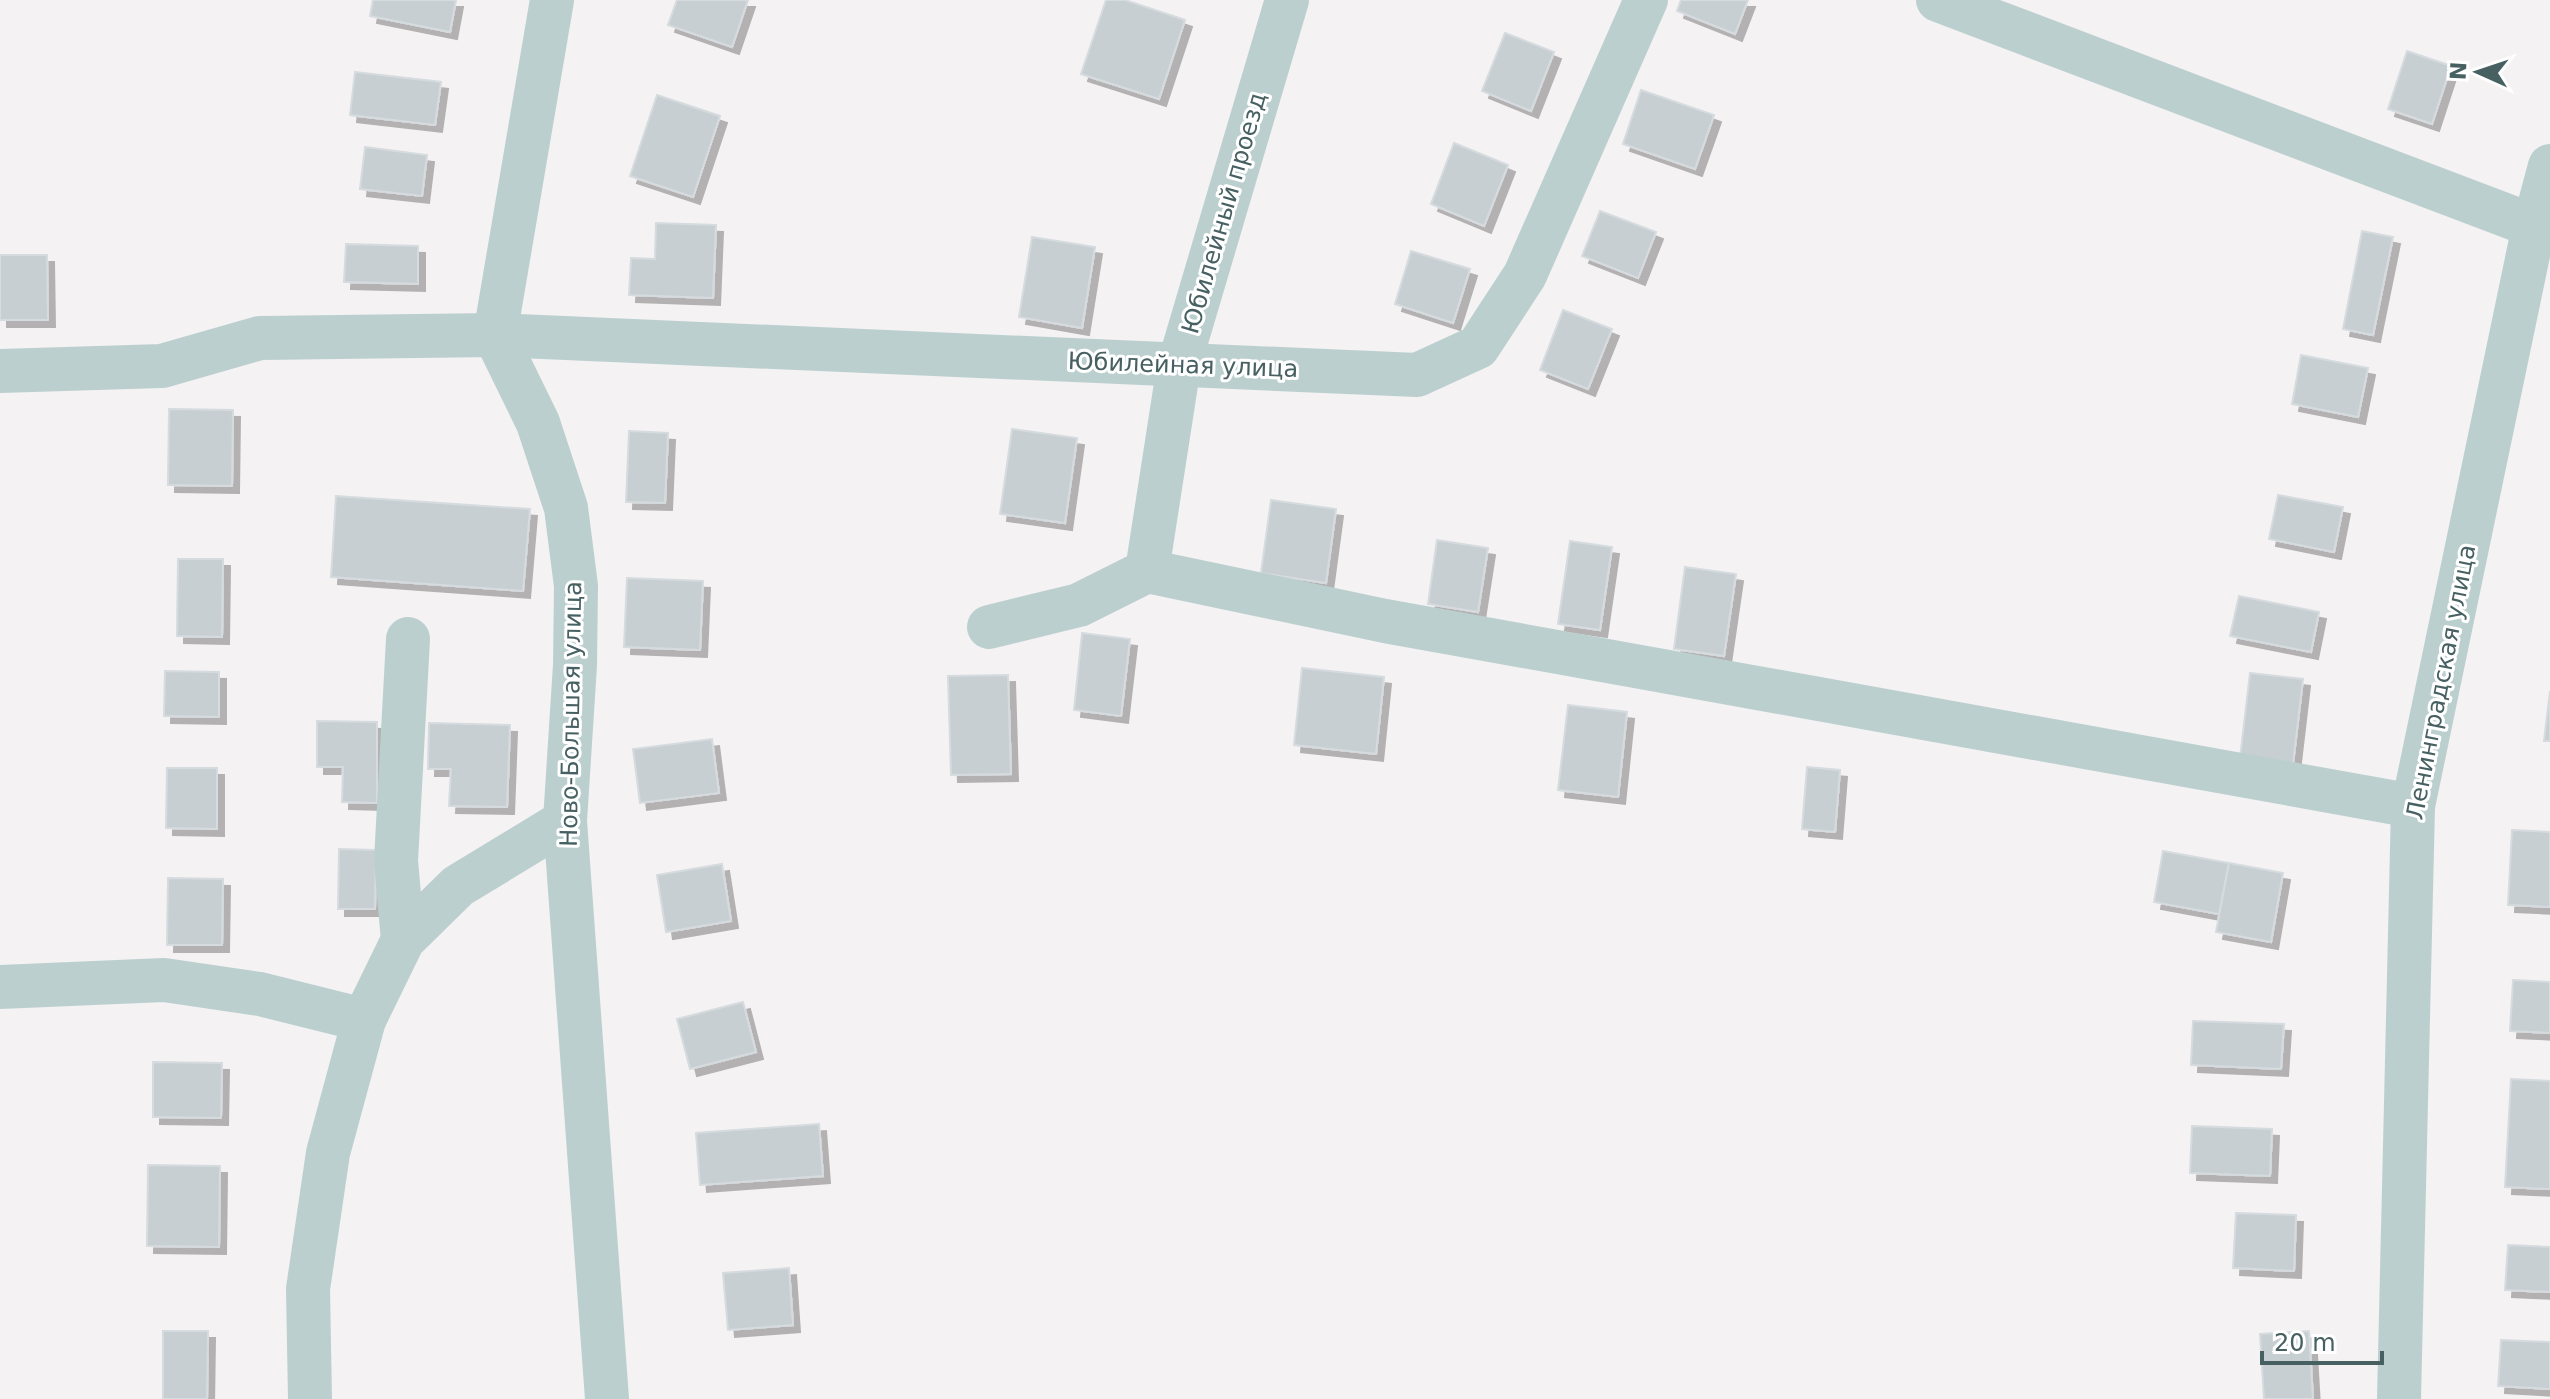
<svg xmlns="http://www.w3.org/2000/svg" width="2550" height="1399" font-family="'DejaVu Sans',sans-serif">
<defs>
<filter id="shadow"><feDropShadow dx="7" dy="7" stdDeviation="0" flood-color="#0004"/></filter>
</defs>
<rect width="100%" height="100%" fill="#f4f2f3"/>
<!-- building -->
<g fill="#c8cfd2" stroke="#d5dbde" stroke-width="2" filter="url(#shadow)">
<polygon points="373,0 456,0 450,32 370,16"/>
<polygon points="677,0 748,0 732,47 668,25"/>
<polygon points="1106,0 1125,0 1185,20 1159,99 1081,74"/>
<polygon points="1681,0 1748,0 1735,34 1677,11"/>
<polygon points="1505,33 1554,52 1531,111 1482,91"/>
<polygon points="2407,51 2451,66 2432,124 2388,109"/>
<polygon points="355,72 441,82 435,125 350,115"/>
<polygon points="1641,90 1714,115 1695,169 1623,144"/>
<polygon points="657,95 720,116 693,197 630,176"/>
<polygon points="1454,143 1508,165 1484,226 1431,204"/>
<polygon points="365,147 427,155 422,196 360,189"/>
<polygon points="1600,211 1656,232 1638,278 1582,256"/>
<polygon points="656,223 716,225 713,298 629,295 631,258 655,259"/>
<polygon points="2362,231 2393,237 2373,335 2343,329"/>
<polygon points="1032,237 1095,247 1082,328 1019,317"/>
<polygon points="346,244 418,246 418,284 344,282"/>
<polygon points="1411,251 1470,269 1453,323 1395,304"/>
<polygon points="0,255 47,255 48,320 0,320"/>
<polygon points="1563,310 1612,329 1588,389 1540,370"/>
<polygon points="2301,355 2368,368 2358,417 2292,404"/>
<polygon points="169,409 233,410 232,486 168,485"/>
<polygon points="1012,429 1077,438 1065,523 1000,514"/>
<polygon points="629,431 668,433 665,503 626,502"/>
<polygon points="2278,495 2343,507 2334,552 2269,539"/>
<polygon points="336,496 530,509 523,591 331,577"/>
<polygon points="1271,500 1336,509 1326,583 1261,573"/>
<polygon points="1437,540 1488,548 1478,612 1428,604"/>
<polygon points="1570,541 1612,547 1600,630 1558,624"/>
<polygon points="178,559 223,559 222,637 177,636"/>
<polygon points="1685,567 1736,574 1724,656 1674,649"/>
<polygon points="627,578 703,581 700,650 624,647"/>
<polygon points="2239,596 2319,612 2311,652 2230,636"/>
<polygon points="1082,633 1130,639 1121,716 1074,710"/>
<polygon points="1302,668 1384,677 1376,754 1294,745"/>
<polygon points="165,671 219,672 219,717 164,716"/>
<polygon points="2250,673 2303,679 2293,764 2240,758"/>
<polygon points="1008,675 1011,774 951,775 948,676"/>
<polygon points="2550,691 2550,741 2544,741"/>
<polygon points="1568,705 1627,712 1618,797 1558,790"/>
<polygon points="317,721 377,722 377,803 342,802 343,767 317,767"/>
<polygon points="429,723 510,725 507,807 449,806 451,769 428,769"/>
<polygon points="712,739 719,793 640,803 633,749"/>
<polygon points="1807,767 1840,770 1835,832 1802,829"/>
<polygon points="167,768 217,768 217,829 166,828"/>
<polygon points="2512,830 2550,832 2550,907 2508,905"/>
<polygon points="339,849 376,850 375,909 338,909"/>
<polygon points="2163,851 2229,863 2219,914 2154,902"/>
<polygon points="2229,863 2283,873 2271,942 2216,932"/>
<polygon points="722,864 731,921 666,932 657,875"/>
<polygon points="168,878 223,879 222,945 167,945"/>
<polygon points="2513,980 2550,982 2550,1033 2510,1031"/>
<polygon points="743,1002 756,1052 690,1069 677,1019"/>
<polygon points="2193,1021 2284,1024 2281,1069 2191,1065"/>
<polygon points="153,1062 222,1063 221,1118 153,1117"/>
<polygon points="2511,1079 2550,1081 2550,1189 2505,1187"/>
<polygon points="819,1124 823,1176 700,1185 696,1133"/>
<polygon points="2192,1126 2272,1129 2270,1176 2190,1173"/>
<polygon points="148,1165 220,1166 219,1247 147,1246"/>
<polygon points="2236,1213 2296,1215 2294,1271 2233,1268"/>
<polygon points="2508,1245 2550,1247 2550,1292 2505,1290"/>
<polygon points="789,1268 793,1325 728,1330 723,1273"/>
<polygon points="163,1331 208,1331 207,1399 163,1399"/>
<polygon points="2309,1331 2313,1399 2264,1399 2260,1334"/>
<polygon points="2501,1340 2550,1342 2550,1389 2498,1386"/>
</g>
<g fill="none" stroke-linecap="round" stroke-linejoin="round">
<!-- minor -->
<g stroke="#bccfcf" stroke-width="44">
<polyline points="552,0 495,335 538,423 566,508 576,586 575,665 565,821 607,1399"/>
<polyline points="1938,0 2534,226 2550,225"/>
<polyline points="0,371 162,366 260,338 495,335 1417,375 1478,347 1525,275 1646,0"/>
<polyline points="1147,571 1179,365 1287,0"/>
<polyline points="989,627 1079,605 1147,571 1385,621 2413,806"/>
<polyline points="403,940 396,861 408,639"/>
<polyline points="0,987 164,980 260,994 364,1020"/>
<polyline points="310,1399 308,1289 328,1153 364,1020 403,940 458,886 565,821"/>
<polyline points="2399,1399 2413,806 2534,226 2550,166"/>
</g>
</g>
<g text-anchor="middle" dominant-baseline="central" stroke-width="6" stroke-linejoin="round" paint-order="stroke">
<!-- street labels -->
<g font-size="24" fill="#476062" stroke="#fff">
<text transform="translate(1224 213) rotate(-74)">Юбилейный проезд</text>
<text transform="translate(1183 365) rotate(2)">Юбилейная улица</text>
<text transform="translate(2441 682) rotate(-79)">Ленинградская улица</text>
<text transform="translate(571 714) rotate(-89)">Ново-Большая улица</text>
</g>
</g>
<!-- north arrow -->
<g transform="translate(2478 72) rotate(273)" stroke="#ffffff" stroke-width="6" paint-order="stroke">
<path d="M0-6L14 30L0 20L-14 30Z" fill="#476062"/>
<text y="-12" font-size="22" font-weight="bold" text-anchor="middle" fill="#476062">N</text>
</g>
<!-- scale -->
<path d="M2262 1351v12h120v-12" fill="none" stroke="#476062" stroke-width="4"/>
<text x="2274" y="1351" font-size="24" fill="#476062" stroke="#ffffff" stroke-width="6" paint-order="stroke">20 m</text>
</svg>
